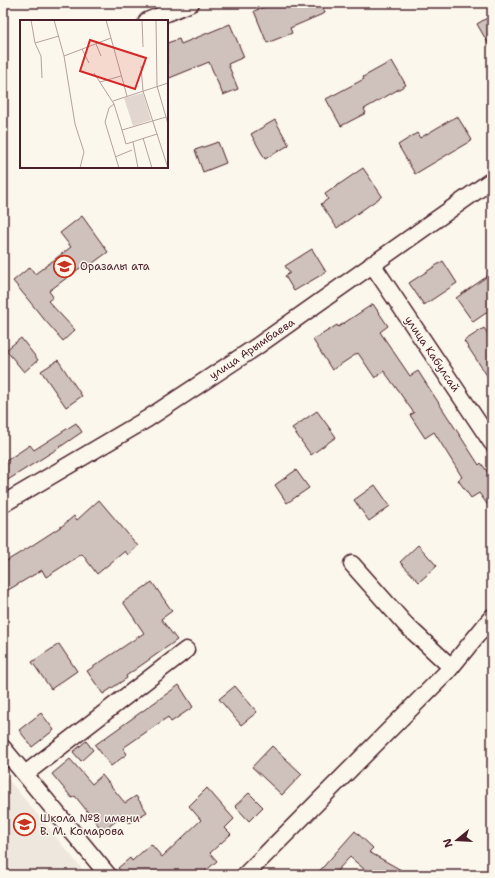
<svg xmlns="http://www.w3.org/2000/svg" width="495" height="878" font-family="'Shantell Sans',sans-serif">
<rect width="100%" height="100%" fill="#fbf7ec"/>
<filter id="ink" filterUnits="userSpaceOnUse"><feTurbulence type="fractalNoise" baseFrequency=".025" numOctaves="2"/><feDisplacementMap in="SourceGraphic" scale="8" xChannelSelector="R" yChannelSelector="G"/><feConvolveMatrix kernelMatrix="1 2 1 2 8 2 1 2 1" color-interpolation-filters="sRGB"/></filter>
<g filter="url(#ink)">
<!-- built -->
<polygon fill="#eee7de" points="3,773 87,875 3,875"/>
<!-- building -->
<g fill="#cfc2bc" stroke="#4a1f2b">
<polygon points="274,3 321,3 325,13 290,28 292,33 267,43 254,11"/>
<polygon points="492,15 492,50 477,24"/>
<polygon points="230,24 244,57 228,64 238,89 223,95 209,62 167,79 167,43 179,39 181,44"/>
<polygon points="392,61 406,85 364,109 366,113 341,126 326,99 364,79 363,77"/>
<polygon points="457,116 472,140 415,174 398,145 417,133 420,138"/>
<polygon points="275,120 289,145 265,159 251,134"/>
<polygon points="218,142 226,163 203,172 195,150"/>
<polygon points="363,168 382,196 337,228 321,204 328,199 325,194"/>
<polygon points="82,216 108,252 86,268 84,265 49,291 53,297 48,301 75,330 63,341 43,318 13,281 30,267 35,274 71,247 60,233"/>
<polygon points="312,249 326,272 294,291 285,276 290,273 285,266"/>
<polygon points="443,261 457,283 424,305 409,283"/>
<polygon points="492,273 492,309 473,322 456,298"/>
<polygon points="373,304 388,326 380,332 410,376 418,371 479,465 481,463 492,478 492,511 479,493 471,498 458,480 462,477 434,432 425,438 410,415 414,413 384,371 375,378 358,353 332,370 313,340 337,325 338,327"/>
<polygon points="484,328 492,340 492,383 464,341"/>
<polygon points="21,338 38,360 24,372 6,350"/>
<polygon points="58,360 82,396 66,407 41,371"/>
<polygon points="317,411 336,437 311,455 292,428"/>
<polygon points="76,423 82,432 57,449 3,483 3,463 30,445 34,450"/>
<polygon points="296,470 309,488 287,503 275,485"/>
<polygon points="375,485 390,506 369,521 354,500"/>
<polygon points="99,500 138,546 128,555 125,551 97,574 82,554 46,577 42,570 3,593 3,563 28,548 62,526 74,516 77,520"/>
<polygon points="418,545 437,566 419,582 400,562"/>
<polygon points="152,582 172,611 161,619 177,640 126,676 127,678 103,694 87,671 144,633 123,602"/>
<polygon points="59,644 77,671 51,689 32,662"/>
<polygon points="179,685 193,707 171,722 168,717 123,748 127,754 111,766 95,745"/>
<polygon points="235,686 257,712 241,725 219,699"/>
<polygon points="41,713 54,730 32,747 19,730"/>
<polygon points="86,741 93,750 81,761 73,752"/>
<polygon points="272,746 302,774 282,795 252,767"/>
<polygon points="70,759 92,784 102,775 125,803 136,796 147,812 129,823 124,815 103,831 75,796 72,798 52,774"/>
<polygon points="207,788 234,819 225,828 231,834 210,853 217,861 201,875 124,875 118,868 130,858 132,861 151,844 162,857 201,820 189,806"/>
<polygon points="249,793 263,807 249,821 235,806"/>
<polygon points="355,831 373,848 369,852 410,875 371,875 350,857 333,875 316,875"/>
</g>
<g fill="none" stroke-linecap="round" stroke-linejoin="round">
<defs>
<g id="street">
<polyline points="147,21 191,3"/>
<polyline points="372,264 492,443"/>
<polyline points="3,504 147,419 256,347 492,180"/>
<polyline points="352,564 406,625 451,667"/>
<polyline points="3,748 108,875"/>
<polyline points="25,774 186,650"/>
<polyline points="245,875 448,671 492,617"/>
</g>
</defs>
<!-- street casing -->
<use href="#street" stroke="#4a1f2b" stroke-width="19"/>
<!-- street -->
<use href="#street" stroke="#fbf7ec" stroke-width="16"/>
</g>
</g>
<!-- icons -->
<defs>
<symbol id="school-ring" viewBox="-11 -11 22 22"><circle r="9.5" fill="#fbf7ec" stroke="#c8321e" stroke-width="1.5"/><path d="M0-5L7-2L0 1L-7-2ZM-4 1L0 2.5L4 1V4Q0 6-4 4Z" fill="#c8321e"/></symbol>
</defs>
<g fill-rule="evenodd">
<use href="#school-ring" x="52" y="254" width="25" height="25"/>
<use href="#school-ring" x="12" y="812" width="25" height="25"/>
</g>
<g text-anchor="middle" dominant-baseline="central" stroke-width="3" stroke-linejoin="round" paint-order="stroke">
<!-- poi labels -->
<g font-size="11" fill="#4a1f2b" stroke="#fbf7ec" text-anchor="start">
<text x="80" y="266">Оразалы ата</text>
<text x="40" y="818">Школа №8 имени<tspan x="40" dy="13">В. М. Комарова</tspan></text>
</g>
<!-- street labels -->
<g font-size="11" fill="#4a1f2b" stroke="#fbf7ec">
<text transform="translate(252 349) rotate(-34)">улица Арымбаева</text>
<text transform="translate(432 354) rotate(56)">улица Кабулсай</text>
</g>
</g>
<!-- overview -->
<g transform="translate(20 20)">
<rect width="148" height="148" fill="#fbf7ec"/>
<path d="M123,73l8,27 -18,6 -9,-28z" fill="#e2d7d0"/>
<path fill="none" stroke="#b4a19f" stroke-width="1" d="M11,0l4,23 24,-7M34,0l10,36 11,68 9,28 -4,16M86,0l21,76M122,0l1,27M136,0l1,66 11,38M15,23l6,13 1,22M76,24l5,12M62,29l7,14M44,36l47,-18M121,46l2,25 25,77M74,53l20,31 8,26 44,-13M80,62l21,-6M93,81l55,-18M94,84l-5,4 -4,14 14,46M102,110l4,14 31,-10M123,118l9,30M113,122l5,26M95,137l17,-7"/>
<path fill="#d62828" fill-opacity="0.15" stroke="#d62828" stroke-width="2" d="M70,20l56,18 -11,31 -55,-18z"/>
<rect width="148" height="148" fill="none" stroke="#4a1f2b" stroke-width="2"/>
</g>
<!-- margin -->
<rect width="495" height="878" fill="none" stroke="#fbf7ec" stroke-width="16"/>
<rect x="8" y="8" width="479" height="862" fill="none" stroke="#4a1f2b" stroke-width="1.5" filter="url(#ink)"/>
<!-- north arrow -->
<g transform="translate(457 840) rotate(252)" stroke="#fbf7ec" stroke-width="3" paint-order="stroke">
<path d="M0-3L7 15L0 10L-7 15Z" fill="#4a1f2b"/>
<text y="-6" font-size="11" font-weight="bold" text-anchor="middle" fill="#4a1f2b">N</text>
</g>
</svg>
